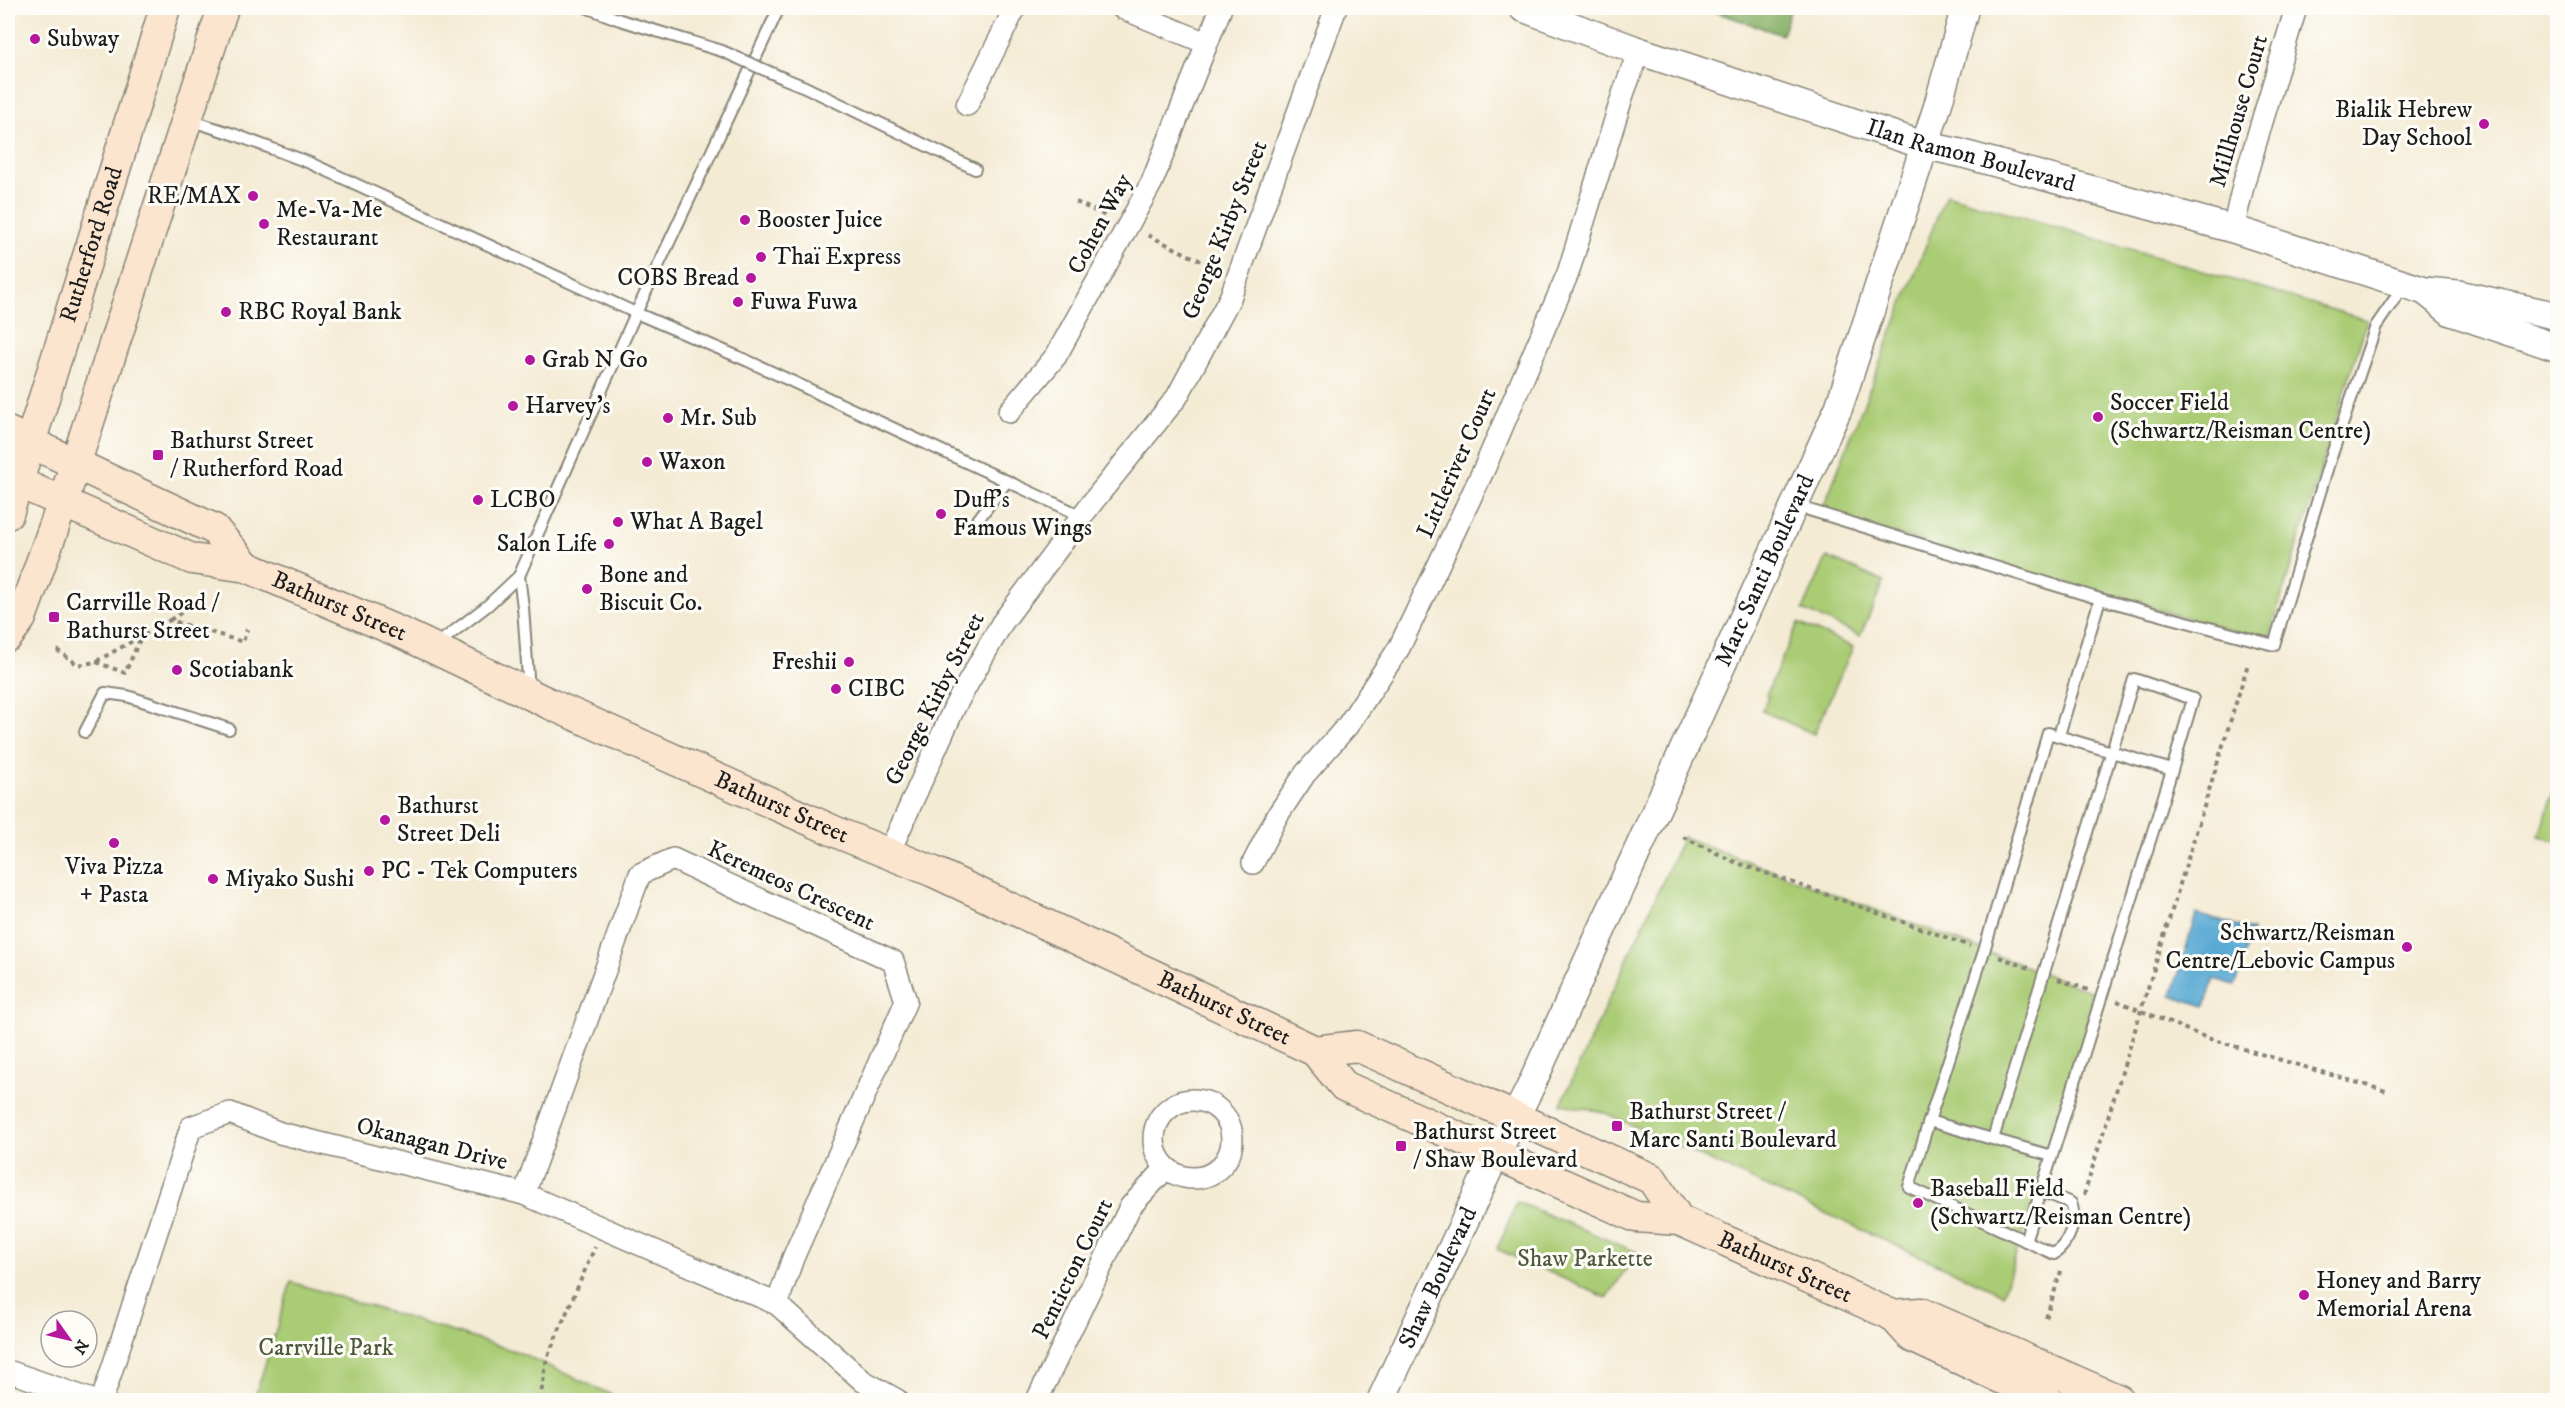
<svg xmlns="http://www.w3.org/2000/svg" width="2565" height="1408" font-family="'IM FELL DW Pica',serif">
<rect width="100%" height="100%" fill="#fdfcf7"/>
<filter id="ink" filterUnits="userSpaceOnUse"><feTurbulence type="fractalNoise" baseFrequency=".0167" numOctaves="2"/><feDisplacementMap in="SourceGraphic" scale="12" xChannelSelector="R" yChannelSelector="G"/><feConvolveMatrix kernelMatrix="1 2 1 2 8 2 1 2 1" color-interpolation-filters="sRGB"/></filter>
<filter id="wash" filterUnits="userSpaceOnUse"><feTurbulence type="fractalNoise" baseFrequency=".008" numOctaves="4" result="noise"/><feDisplacementMap in="SourceGraphic" scale="24" xChannelSelector="R" yChannelSelector="G"/><feGaussianBlur stdDeviation="1.35" result="paint"/><feColorMatrix in="noise" values="0 0 0 0 0 0 0 0 0 0 0 0 0 0 0 0 0 1.4 0 .05"/><feComposite in="paint" operator="in"/></filter>
<g filter="url(#wash)">
<rect width="100%" height="100%" fill="#f4ebd4"/>
<!-- green -->
<g fill="#aacc75" stroke="#637448" stroke-width="1.5">
<polygon points="1946,194 2367,320 2268,641 1821,513"/>
<polygon points="1827,557 1884,582 1860,636 1803,610"/>
<polygon points="1798,623 1853,647 1814,734 1762,711 1768,697 1766,695"/>
<polygon points="2557,779 2558,841 2557,841 2539,836"/>
<polygon points="1683,837 2101,995 2003,1294 1603,1112 1561,1104"/>
<polygon points="1517,1202 1637,1252 1607,1298 1497,1249"/>
<polygon points="291,1282 518,1352 623,1400 254,1400"/>
</g>
<!-- forest -->
<polygon fill="#87b066" stroke="#526641" stroke-width="1.5" points="1704,8 1791,8 1782,35"/>
<!-- water -->
<polygon fill="#58a9d3" stroke="#3a6278" stroke-width="1.5" points="2196,914 2252,930 2235,985 2214,979 2205,1006 2172,996"/>
</g>
<g filter="url(#ink)">
<g fill="none" stroke-linecap="round" stroke-linejoin="round">
<defs>
<g id="service">
<polyline points="588,8 620,20 722,51"/>
<polyline points="783,78 805,87 975,169"/>
<polyline points="189,120 233,134 310,163 636,313 748,361 1082,516"/>
<polyline points="1796,506 2100,599 2274,645 2328,466 2376,326 2405,284"/>
<polyline points="977,521 1007,481"/>
<polyline points="519,576 523,607 529,691"/>
<polyline points="436,645 487,606 519,576 636,313 779,8"/>
<polyline points="85,732 105,693 127,696 229,729"/>
<polyline points="2059,735 2100,599"/>
<path d="M1929,1121l-20,66 145,67c15,-11 24,-33 17,-51l-30,-12"/>
<polyline points="1993,1139 2134,679 2193,699 2172,770"/>
<polyline points="2025,1241 2041,1191 2172,770 2048,733 1984,951 1929,1121 2052,1156"/>
</g>
<g id="minor">
<polyline points="1122,8 1206,43"/>
<polyline points="967,105 1015,8"/>
<polyline points="2233,229 2244,182 2296,8"/>
<polyline points="1009,412 1056,356 1152,182 1221,8"/>
<polyline points="889,853 955,706 1002,623 1091,504 1177,397 1230,298 1336,8"/>
<polyline points="1253,863 1277,816 1305,774 1348,725 1399,648 1485,467 1568,273 1623,94 1639,51"/>
<circle cx="1193" cy="1139" r="39"/>
<polyline points="524,1194 640,874 673,859 893,961 906,1001 793,1258 777,1304"/>
<polyline points="8,1371 92,1400"/>
<polyline points="102,1400 191,1127 230,1113 280,1133 524,1194 777,1304 863,1381 897,1400"/>
<polyline points="1037,1400 1130,1207 1166,1168"/>
</g>
<g id="tertiary">
<path id="s1" d="M1523,8l116,43 284,94 37,8 273,76 192,62 33,3 100,22"/>
<polyline points="2425,291 2451,312 2558,348"/>
<path id="s2" d="M1381,1400l114,-244 34,-66 310,-683 98,-299 28,-100"/>
</g>
<g id="secondary">
<polyline points="8,432 214,529 247,567"/>
<path id="s3" d="M8,478l184,81 55,8 159,68 142,68 295,132 91,37 381,179 29,35 292,131 43,3 213,95 20,22 136,63"/>
<path id="s4" d="M8,514l157,-506"/>
<polyline points="8,636 21,618 63,502 223,8"/>
<polyline points="1315,1051 1357,1046 1652,1179 1679,1220"/>
<polyline points="1892,1315 1921,1313 2119,1400"/>
</g>
</defs>
<!-- service casing -->
<use href="#service" stroke="#888478" stroke-width="14"/>
<!-- minor casing -->
<use href="#minor" stroke="#888478" stroke-width="24"/>
<!-- tertiary casing -->
<use href="#tertiary" stroke="#888478" stroke-width="30"/>
<!-- secondary casing -->
<use href="#secondary" stroke="#888478" stroke-width="33"/>
<!-- path -->
<g stroke="#888478" stroke-width="4" stroke-dasharray="4.5 4.5" stroke-linecap="butt">
<polyline points="1076,202 1108,217"/>
<polyline points="1148,235 1209,265"/>
<polyline points="170,620 188,608 190,601"/>
<polyline points="57,650 78,665 95,662 170,620 243,642 247,629"/>
<polyline points="96,662 125,673 141,637"/>
<polyline points="1683,837 1735,862 1970,946"/>
<polyline points="1999,957 2029,968"/>
<polyline points="2058,979 2088,990"/>
<polyline points="2117,1001 2207,1038 2389,1092"/>
<polyline points="2084,1195 2248,664"/>
<polyline points="2046,1318 2062,1268"/>
<polyline points="540,1400 547,1358 595,1247"/>
</g>
<!-- service -->
<use href="#service" stroke="#fff" stroke-width="10"/>
<!-- minor -->
<use href="#minor" stroke="#fff" stroke-width="21"/>
<!-- tertiary -->
<use href="#tertiary" stroke="#fff" stroke-width="27"/>
<!-- secondary -->
<use href="#secondary" stroke="#fbe5cf" stroke-width="30"/>
<defs>
<polyline id="service-bridge" points="722,51 783,78"/>
</defs>
<!-- service-bridge casing -->
<use href="#service-bridge" stroke="#888478" stroke-width="14" stroke-linecap="butt"/>
<!-- service-bridge -->
<use href="#service-bridge" stroke="#fff" stroke-width="10"/>
</g>
</g>
<!-- markers -->
<g fill="#b5179e" stroke="#fdfcf7" stroke-width="2">
<circle cx="35" cy="39" r="6"/>
<circle cx="2484" cy="124" r="6"/>
<circle cx="253" cy="196" r="6"/>
<circle cx="745" cy="220" r="6"/>
<circle cx="264" cy="224" r="6"/>
<circle cx="761" cy="257" r="6"/>
<circle cx="751" cy="278" r="6"/>
<circle cx="738" cy="302" r="6"/>
<circle cx="226" cy="312" r="6"/>
<circle cx="530" cy="360" r="6"/>
<circle cx="513" cy="406" r="6"/>
<circle cx="2098" cy="417" r="6"/>
<circle cx="668" cy="418" r="6"/>
<rect x="152" y="449" width="12" height="12" rx="3"/>
<circle cx="647" cy="462" r="6"/>
<circle cx="478" cy="500" r="6"/>
<circle cx="941" cy="514" r="6"/>
<circle cx="618" cy="522" r="6"/>
<circle cx="609" cy="544" r="6"/>
<circle cx="587" cy="589" r="6"/>
<rect x="48" y="611" width="12" height="12" rx="3"/>
<circle cx="849" cy="662" r="6"/>
<circle cx="177" cy="670" r="6"/>
<circle cx="836" cy="689" r="6"/>
<circle cx="385" cy="820" r="6"/>
<circle cx="114" cy="843" r="6"/>
<circle cx="369" cy="871" r="6"/>
<circle cx="213" cy="879" r="6"/>
<circle cx="2407" cy="947" r="6"/>
<rect x="1611" y="1120" width="12" height="12" rx="3"/>
<rect x="1395" y="1140" width="12" height="12" rx="3"/>
<circle cx="1918" cy="1203" r="6"/>
<circle cx="2304" cy="1295" r="6"/>
</g>
<g text-anchor="middle" dominant-baseline="central" stroke-width="6" stroke-linejoin="round" paint-order="stroke">
<!-- poi labels -->
<g font-size="24" fill="#1c1c1c" stroke="#fdfcf7" text-anchor="start">
<text x="47" y="39">Subway</text>
<text x="2472" y="110" text-anchor="end">Bialik Hebrew<tspan x="2472" dy="28">Day School</tspan></text>
<text x="241" y="196" text-anchor="end">RE/MAX</text>
<text x="276" y="210">Me-Va-Me<tspan x="276" dy="28">Restaurant</tspan></text>
<text x="757" y="220">Booster Juice</text>
<text x="773" y="257">Thaï Express</text>
<text x="739" y="278" text-anchor="end">COBS Bread</text>
<text x="750" y="302">Fuwa Fuwa</text>
<text x="238" y="312">RBC Royal Bank</text>
<text x="542" y="360">Grab N Go</text>
<text x="2110" y="403">Soccer Field<tspan x="2110" dy="28">(Schwartz/Reisman Centre)</tspan></text>
<text x="525" y="406">Harvey's</text>
<text x="680" y="418">Mr. Sub</text>
<text x="170" y="441">Bathurst Street<tspan x="170" dy="28">/ Rutherford Road</tspan></text>
<text x="659" y="462">Waxon</text>
<text x="490" y="500">LCBO</text>
<text x="953" y="500">Duff's<tspan x="953" dy="28">Famous Wings</tspan></text>
<text x="630" y="522">What A Bagel</text>
<text x="597" y="544" text-anchor="end">Salon Life</text>
<text x="599" y="575">Bone and<tspan x="599" dy="28">Biscuit Co.</tspan></text>
<text x="66" y="603">Carrville Road /<tspan x="66" dy="28">Bathurst Street</tspan></text>
<text x="837" y="662" text-anchor="end">Freshii</text>
<text x="189" y="670">Scotiabank</text>
<text x="848" y="689">CIBC</text>
<text x="397" y="806">Bathurst<tspan x="397" dy="28">Street Deli</tspan></text>
<text x="114" y="867" text-anchor="middle">Viva Pizza<tspan x="114" dy="28">+ Pasta</tspan></text>
<text x="381" y="871">PC - Tek Computers</text>
<text x="225" y="879">Miyako Sushi</text>
<text x="2395" y="933" text-anchor="end">Schwartz/Reisman<tspan x="2395" dy="28">Centre/Lebovic Campus</tspan></text>
<text x="1629" y="1112">Bathurst Street /<tspan x="1629" dy="28">Marc Santi Boulevard</tspan></text>
<text x="1413" y="1132">Bathurst Street<tspan x="1413" dy="28">/ Shaw Boulevard</tspan></text>
<text x="1930" y="1189">Baseball Field<tspan x="1930" dy="28">(Schwartz/Reisman Centre)</tspan></text>
<text x="2316" y="1281">Honey and Barry<tspan x="2316" dy="28">Memorial Arena</tspan></text>
</g>
<!-- street labels -->
<g font-size="24" fill="#1c1c1c" stroke="#fdfcf7">
<text transform="translate(2239 111) rotate(-74)">Millhouse Court</text>
<text stroke="none"><textPath href="#s1" startOffset="472">Ilan Ramon Boulevard</textPath></text>
<text transform="translate(1100 224) rotate(-62)">Cohen Way</text>
<text transform="translate(1225 230) rotate(-68)">George Kirby Street</text>
<text stroke="none"><textPath href="#s4" startOffset="282">Rutherford Road</textPath></text>
<text transform="translate(1457 463) rotate(-66)">Littleriver Court</text>
<text stroke="none"><textPath href="#s2" startOffset="914">Marc Santi Boulevard</textPath></text>
<text stroke="none"><textPath href="#s3" startOffset="357">Bathurst Street</textPath></text>
<text transform="translate(935 699) rotate(-63)">George Kirby Street</text>
<text stroke="none"><textPath href="#s3" startOffset="843">Bathurst Street</textPath></text>
<text transform="translate(791 886) rotate(25)">Keremeos Crescent</text>
<text stroke="none"><textPath href="#s3" startOffset="1329">Bathurst Street</textPath></text>
<text transform="translate(432 1144) rotate(14)">Okanagan Drive</text>
<text stroke="none"><textPath href="#s3" startOffset="1954">Bathurst Street</textPath></text>
<text transform="translate(1073 1269) rotate(-64)">Penticton Court</text>
<text stroke="none"><textPath href="#s2" startOffset="135">Shaw Boulevard</textPath></text>
</g>
<!-- park labels -->
<g font-size="24" fill="#4e5a3b" stroke="#fdfcf7">
<text x="1585" y="1259">Shaw Parkette</text>
<text x="326" y="1348">Carrville Park</text>
</g>
</g>
<!-- margin -->
<rect width="2565" height="1408" fill="none" stroke="#fdfcf7" stroke-width="30"/>
<!-- north arrow -->
<g transform="translate(69 1339) rotate(124)"><circle r="28" fill="#fdfcf7" stroke="#a3a29f" stroke-width="1.5"/>
<path d="M0-4.5L10 22L0 15L-10 22Z" fill="#b5179e"/>
<text y="-9" font-size="16" font-weight="bold" text-anchor="middle" fill="#1c1c1c">N</text>
</g>
</svg>
